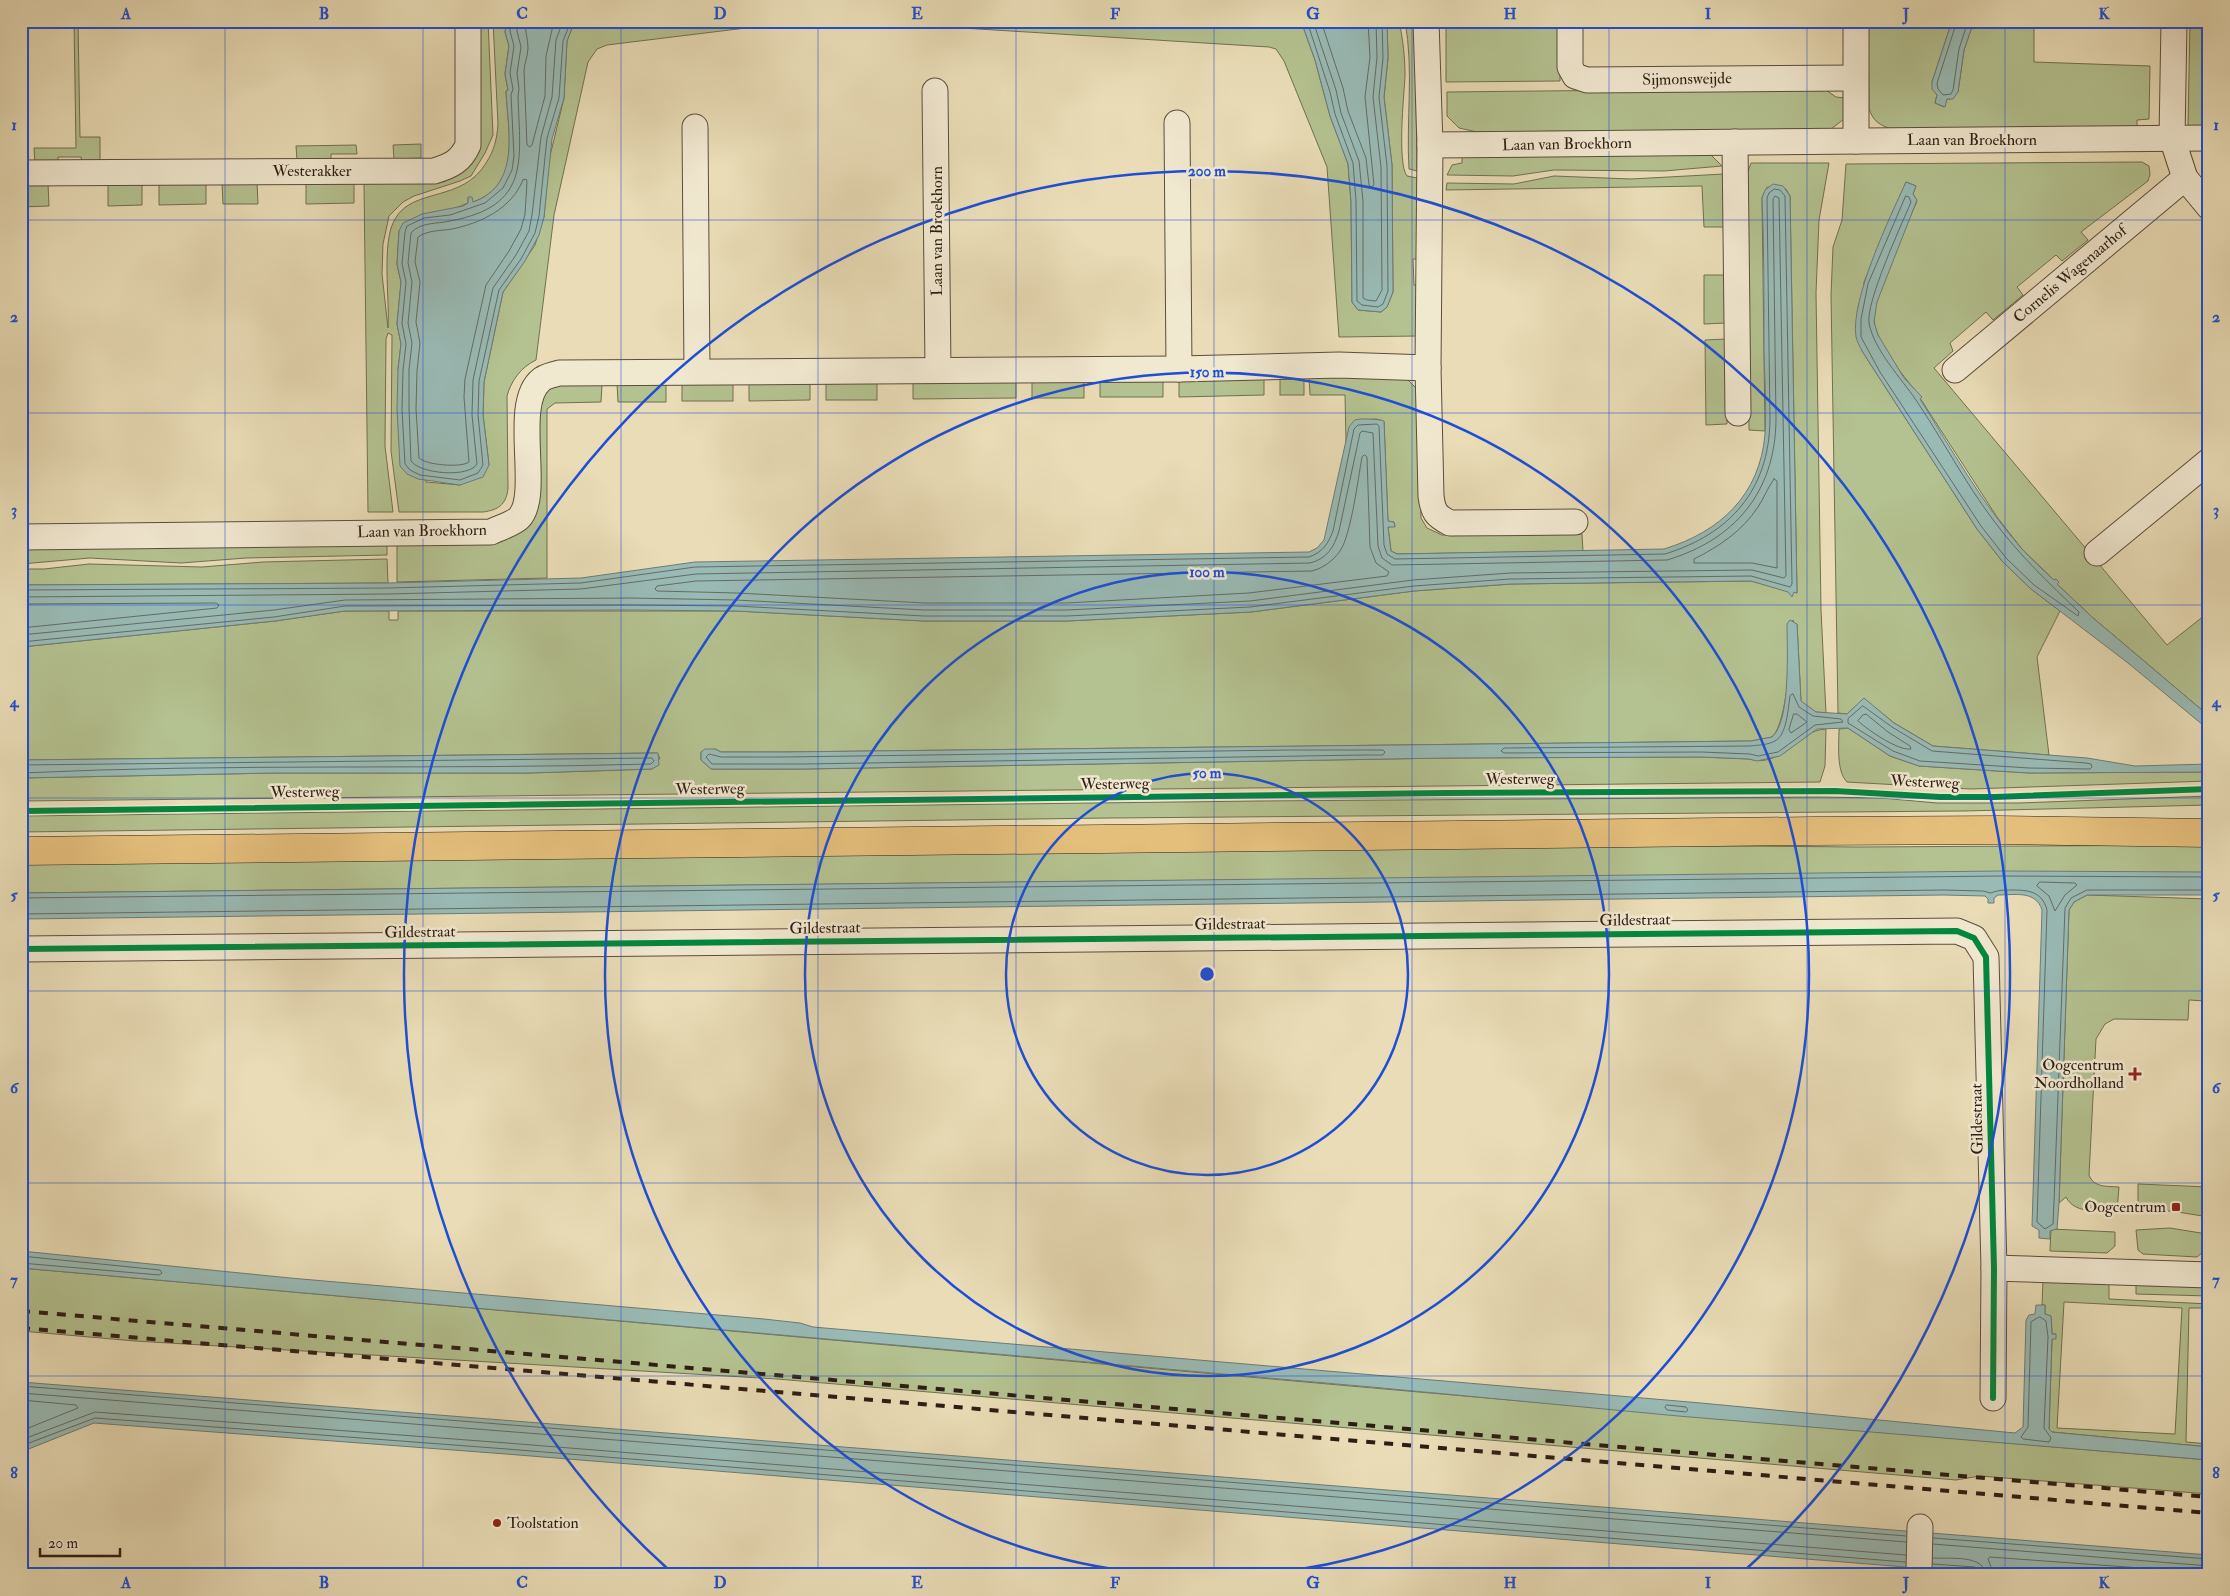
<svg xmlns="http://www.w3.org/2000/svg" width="2230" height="1596" font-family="'IM FELL Double Pica',serif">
<rect width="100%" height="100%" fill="#e9dcb6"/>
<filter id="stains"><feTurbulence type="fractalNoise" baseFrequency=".004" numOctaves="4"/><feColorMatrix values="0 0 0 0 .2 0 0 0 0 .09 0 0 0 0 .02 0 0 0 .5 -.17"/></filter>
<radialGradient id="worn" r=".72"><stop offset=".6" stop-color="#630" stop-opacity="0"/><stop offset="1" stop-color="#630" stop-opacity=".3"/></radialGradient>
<!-- green -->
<g fill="#b4c190" stroke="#716f52" fill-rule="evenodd">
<polygon points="74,21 78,21 80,137 100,137 100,162 82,162 81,157 58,157 58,162 35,163 34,148 76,148"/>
<path d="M476,21h12l5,114 -8,18 -14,23 -11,5 -46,15 -11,6 -14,14 -6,28 -1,30 6,54c2,-28 -7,-86 7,-109 18,-32 67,-16 91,-56 8,-12 11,-24 12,-39l-5,-103h14l-2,11 4,14 -4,28 3,16 -2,1c2,42 16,93 -33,111l-5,-4v5l-69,28 -2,33 4,18 -4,42 4,20 -3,25 28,113 34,3 29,-20 -6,-50 1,-33 19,-90 32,-47 9,-28 5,-57 15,-62 3,-57 5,-13 5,-7h226l-196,24 -10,4 -9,13 -34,153 -18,145c-15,7 -25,21 -29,36l1,93c-2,16 -10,21 -25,23h-84l-8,-61 1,-116 -4,-2 -2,6 -1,107 8,66h-25l-4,-331 86,-2z"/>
<path d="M849,21h452l14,39 15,56 18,48 3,38 1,100 6,8 23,2 6,-5 6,-15 -1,-127 -8,-68 4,-39 -1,-37h12c4,19 6,36 6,55 -1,19 -8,87 2,100l10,2 1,81h-5l1,26 4,1v50l-79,1 -12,-170 -43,-106 -8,-12 -7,-2z"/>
<path d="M1405,21h10l2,150 -8,-2c-3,-49 5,-99 -4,-148z"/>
<polygon points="1446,21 1560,21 1560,81 1446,82"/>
<path d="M1868,21h84l-20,61 5,13 -2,8 9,4 3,-8h3l8,-7 6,-42 10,-29h60v41l116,4 -1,53 -12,1v8l-245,1c-12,-3 -20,-9 -23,-21z"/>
<polygon points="2190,21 2209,21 2209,126 2188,127"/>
<polygon points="1823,88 1836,97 1846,98 1844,119 1831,129 1477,132 1459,128 1447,116 1447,92"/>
<polygon points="421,144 421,158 394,159 393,145"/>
<polygon points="356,145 357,154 331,154 331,160 297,160 296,146"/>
<polygon points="1462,155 1711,155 1722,166 1664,171 1554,170 1513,176 1447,175 1452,165 1462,163"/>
<path d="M2142,162l7,4 1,8 -2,7 -67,51 7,8 -26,21 -6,-6 -39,32 6,8 -30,25 -7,-8 -36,31 3,8 -19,17 233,277 42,-33v104l-117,-99 -35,-33 -1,-5 -2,1 -32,-31 -25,-32 -77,-119 1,-1c-13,-15 -45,-53 -47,-77 -2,-22 33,-95 43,-119l-4,-7 3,-8 -10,-4 -42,100 -2,69 115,178 25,32 29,28 29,22 -23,46 12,98 -116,-9 -39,-23 -30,-24 -17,15 -9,-1 -7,-418 2,-48 9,-27 4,-56z"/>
<path d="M1751,163h78l-10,57 -3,73 5,317 5,103 -10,-1 -15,-10 -4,-78h-3l-1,-4c-2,23 -5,103 -21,117l-21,4 -968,11h-62l-6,-3 -14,3v8l10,9h93l643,-11 254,-1 48,2c33,10 48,-29 77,-30l-1,37 -5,16 -1799,19v-23l254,-5h254l123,-4 8,-11 -3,-5 -636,7v-113l254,-26 70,-10h44v9h9v-9h338l188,10h143l184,-9 163,-21 97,-7 240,-3 46,12 -7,-397 -4,-7 -19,-2 -5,11 3,233 -16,-1 -2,-256z"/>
<polygon points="1724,174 1725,227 1704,227 1702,186 1446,190 1447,183 1514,184 1554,176 1631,179"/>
<polygon points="306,181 354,182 354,203 306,204"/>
<polygon points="257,182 258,204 223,204 222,183"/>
<polygon points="142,183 142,205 108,206 108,184"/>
<polygon points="206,183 206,204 159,205 159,184"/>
<polygon points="48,184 49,206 21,207 21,185"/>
<polygon points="1704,275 1725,275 1726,323 1704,324"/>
<polygon points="1726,339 1727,424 1706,425 1705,340"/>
<rect x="1280" y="377" width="24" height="18"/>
<path d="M1309,377l97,1 11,11 2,21 2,108 6,10 15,7 140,-1 1,17 -186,3 -6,-3 -3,-24 7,-1 -1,-4h-6l-4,-100c-6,-4 -10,-3 -16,-2 -18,1 -18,5 -22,23l-1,-48h-35z"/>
<polygon points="1264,378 1264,395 1179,397 1179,379"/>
<polygon points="1163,379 1163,397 1100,397 1100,380"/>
<rect x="1032" y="380" width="52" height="18"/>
<polygon points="913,381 1016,381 1016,398 913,399"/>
<polygon points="810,382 810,400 749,401 749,383"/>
<rect x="826" y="382" width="51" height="18"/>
<rect x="682" y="383" width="51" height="18"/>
<polygon points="617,384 666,384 666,402 618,402"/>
<polygon points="560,385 602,385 601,402 555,403 547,409 547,578 397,582 397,545 491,544 514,535 538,407 548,390"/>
<polygon points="387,544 387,555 246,558 181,563 90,558 21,564 21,548"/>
<polygon points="387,559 388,583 21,585 21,569 44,569 89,564 202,567 263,562"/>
<path d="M1848,728l42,28 29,10 110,7 180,-1v9l-238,8 -124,-7c-11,-11 -8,-38 -8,-53z"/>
<polygon points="2209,796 2209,805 1964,811 1109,818 21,832 21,816 1260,801 1817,797 1881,798 1937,803 2019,803"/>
<polygon points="1619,845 1859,847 2209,845 2209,873 1120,881 21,893 21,864"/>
<path d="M2087,895l122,4v125h-2l-1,-23 -17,-1 -1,20 -74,-1 -9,5 -9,15 -7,136c5,13 18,11 30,12l-2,24c-17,-1 -42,4 -51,-14l-7,6 10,-293 5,-8z"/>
<polygon points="2138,1184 2209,1187 2209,1217 2171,1211 2143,1212 2138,1205"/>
<polygon points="2170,1228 2207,1234 2203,1252 2197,1257 2143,1254 2138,1250 2136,1230"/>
<polygon points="2051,1229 2115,1232 2115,1246 2107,1253 2050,1251"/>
<path d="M21,1268c729,64 1458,131 2188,192v34l-229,-18 -24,4 -1179,-101 -642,-38 -114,-10z"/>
<path d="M2043,1281l66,3v15l100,5v4h-20l-3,134 23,2v3l-157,-15 -3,-3 3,-90 4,-5h-4l-1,-18 -6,-2v-9h-3zM2064,1302l118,6 -7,126 -118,-6z"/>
<polygon points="2136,1284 2209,1284 2209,1296 2136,1294"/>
</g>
<!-- water -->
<g fill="#99bab5" stroke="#6e7b75">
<path d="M507,21h70l-5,7 -5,13 -3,57 -12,41 -8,78 -5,18 -14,26 -22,31 -19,90 -1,33 6,50 -6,12 -23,8 -42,-6 -11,-5 -7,-8 -3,-57 1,-40 3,-25 -4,-20 4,-42 -4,-18 2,-33 4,-8 19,-9 41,-8 5,-3v-6h4l1,5c48,-17 35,-71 33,-111l2,-1 -3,-16 4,-28 -4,-14z"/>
<polygon points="1301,21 1387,21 1388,58 1384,97 1392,165 1393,292 1387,307 1381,312 1358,310 1352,302 1351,202 1348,164 1330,116 1315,60"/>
<polygon points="1952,21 1974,21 1964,50 1958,92 1953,99 1947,99 1945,107 1935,103 1937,95 1932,89 1932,82"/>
<path d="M1906,182l10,4 -3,8 4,6 -40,102 -3,20 4,13 26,43 18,19 -2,2c30,48 64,107 101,149 10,11 22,22 33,32l2,-1 3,3 -2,2 35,33 117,99v14l-81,-67 -97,-74 -29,-28 -25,-32 -115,-178c-2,-4 -5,-10 -6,-14 -6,-37 34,-120 50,-155z"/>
<path d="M1773,184l10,2 7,10 7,397 -3,-1 -2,5 -4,-5 -37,-11 -240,3 -97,7 -163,21 -184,9h-143l-188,-10 -105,-1 -286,1 -70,10 -254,26v-62l367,-2 193,-5 114,-16 614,-10 8,-4 7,-8 25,-113c1,-1 4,-6 6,-7 4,-2 25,-1 29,1l4,100 6,1 1,5h-7l3,24 6,3 267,-5c56,-17 96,-54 101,-115 2,-30 -1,-61 -1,-92 0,-48 0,-96 -2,-144l3,-8z"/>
<path d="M1790,620l7,4 4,77 15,11 31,2 17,-16 30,25 39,23 154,12 48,8 74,-2v8l-180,1 -110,-7 -29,-10 -42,-28 -31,1 -37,27 -23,5 -8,-2 -48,-2 -254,1 -643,11h-93l-10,-9v-8l4,-3h10l6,3h62l968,-11 21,-4c19,-16 15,-88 15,-113z"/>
<polygon points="658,753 659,765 652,769 529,773 275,773 21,778 21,760"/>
<path d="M2001,871l208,1v23h-122l-13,7 -5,8 -10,293 -2,26 -7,2v8l-11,-1v-8l-7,-4 10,-316c-6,-20 -28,-15 -44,-15l-4,3v5h-6v-4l-3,-3 -41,-1 -1923,24v-26z"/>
<polygon points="21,1251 290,1278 764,1319 800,1323 813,1327 1701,1403 2015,1433 2023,1427 2026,1320 2029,1315 2035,1314 2036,1305 2045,1305 2045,1314 2051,1316 2052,1334 2056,1334 2056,1339 2052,1339 2049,1429 2052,1432 2209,1447 2209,1460 1678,1416 1382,1388 21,1268"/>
<polygon points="21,1382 2209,1555 2209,1575 2004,1575 506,1454 94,1423 21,1452"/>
</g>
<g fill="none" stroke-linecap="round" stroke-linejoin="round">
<!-- shore -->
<g stroke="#646c64" stroke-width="1">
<polyline points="511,21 510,31 514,46 510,73 513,89 511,95 514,156 512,170 503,188 485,203 450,215 424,218 407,226 405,232 402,264 406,282 402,323 406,344 403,370 402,409 405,464 410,470 420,475 460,480 478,473 483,465 478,415 479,381 499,290 521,259 535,233 539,216 547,138 559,98 563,41 571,21"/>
<path d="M518,21l-1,10 4,16 -4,26 2,16 -1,7c2,65 13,110 -68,125 -13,3 -30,1 -39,12l-3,30 4,19 -4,41 4,20 -3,27v39l2,52c9,13 58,17 66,3l-5,-49 1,-35 20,-92 23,-33 13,-24 3,-16 9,-78 11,-40 4,-57 7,-19"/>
<path d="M525,21c0,10 3,18 3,27 0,8 -4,16 -4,23 1,24 2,49 3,74l3,2 2,-2 13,-49 1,-40 8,-35"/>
<polyline points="1307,21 1330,92 1335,114 1353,163 1356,201 1357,301 1362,305 1378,307 1383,304 1388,291 1387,166 1379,97 1383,58 1382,21"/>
<polyline points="1313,21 1336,90 1341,113 1359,161 1363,201 1363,298 1367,300 1376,301 1382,290 1381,167 1373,97 1377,57 1376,21"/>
<polyline points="1321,21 1343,88 1348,111 1366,158 1369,185 1371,187 1374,185 1365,97 1370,57 1368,21"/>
<polyline points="1957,21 1937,83 1938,89 1943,95 1951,94 1953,90 1959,49 1968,21"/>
<path d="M523,180l3,-1 1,3 -2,32 -4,15 -12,22 -23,34 -13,58 -8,36 -1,18 5,65c-8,6 -43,3 -50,-4l-3,-49 1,-38 3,-28 -4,-21 4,-40 -5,-20 3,-25c10,-7 22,-6 34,-8 29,-6 59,-20 71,-49z"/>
<path d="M1906,196l3,1 2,5c-10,24 -45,99 -42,121 5,27 32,55 47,77 27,40 49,83 78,121 25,34 55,62 85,91l-1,4 -44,-31 -28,-27 -25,-32 -101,-154 -19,-35v-18l7,-35z"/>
<path d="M1365,455l2,2 3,90 6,16 13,9 -2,4 -138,17 -183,10h-141l-188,-10 -80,-2 -2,-2 2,-3 39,-5 616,-10c11,-3 21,-10 28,-20 11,-16 18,-72 22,-94z"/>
<path d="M1774,479l3,2v87l-25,-5h-58v-4c26,-13 48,-28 64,-52 6,-9 10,-20 16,-28z"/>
<path d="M21,590l367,-2 193,-5 114,-16 614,-10c14,-5 19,-13 24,-26l21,-102 4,-4 19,-1 2,2 5,119 3,9 8,5 270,-5c65,-20 104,-64 105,-134l-3,-222 2,-5 5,-4 6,1 5,6 7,388 -2,3 -39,-11 -241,3 -96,7 -164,21 -183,9h-143l-188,-10 -105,-1 -286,1 -71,11 -253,25"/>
<path d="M21,597l367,-3 193,-5 115,-15 614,-11c17,-4 24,-16 29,-32l21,-98 2,-2 11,2 5,113 4,12 10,7 275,-5c67,-20 108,-67 109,-140l-3,-221 2,-3 4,2 7,378 -2,2 -32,-8 -242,3 -97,7 -163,21 -183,9h-143l-188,-10 -105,-2 -286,2 -71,10 -253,25"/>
<polyline points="21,604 216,603 219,605 217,608 21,628"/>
<path d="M1793,694l6,13 14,9 28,3 2,3 -28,3 -37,27 -20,4 -8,-2 -49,-2 -197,1 -3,-2 3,-3 246,-2c8,-1 18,-1 25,-5 12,-6 13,-33 15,-45z"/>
<polygon points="1863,706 1892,727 1932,751 2086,763 2091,764 2092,767 2090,769 2029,768 1920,761 1893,751 1848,723 1848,719"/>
<polygon points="1794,714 1797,714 1807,722 1791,733 1789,730"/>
<path d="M1863,715l3,-1 22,18 22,14 1,3c-13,2 -43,-19 -53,-28z"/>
<polygon points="1290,750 1383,750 1385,752 1383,755 1365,755 804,764 712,764 706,757 709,754 721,757 783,757"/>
<path d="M21,765l631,-7 2,3 -3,3c-210,6 -420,-1 -630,9"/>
<polygon points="2040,882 2075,883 2077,885 2065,895 2055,911 2049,896 2037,886"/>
<polyline points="21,898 2001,876 2209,877"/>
<path d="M21,914l1923,-24 39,1 8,2c7,-3 13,-3 20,-3 17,0 31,1 36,20l-10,312 8,7 8,-5 1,-22 11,-294 6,-10 16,-8h122"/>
<polyline points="21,1256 160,1270 162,1273 159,1275 21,1263"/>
<polygon points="2040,1317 2046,1321 2048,1337 2044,1428 2051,1438 2049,1442 2023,1439 2021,1437 2028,1427 2031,1322"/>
<polyline points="21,1386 1906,1536"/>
<polyline points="21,1393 1906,1542"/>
<polyline points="21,1400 76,1405 78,1408 21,1431"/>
<polygon points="1667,1405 1686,1407 1688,1410 1686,1412 1667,1410 1665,1407"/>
<polyline points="21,1440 95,1412 507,1443 1906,1555"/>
<polyline points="21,1446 95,1418 507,1449 1905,1562"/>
<polyline points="1933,1538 2209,1559"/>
<polyline points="1933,1544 2209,1566"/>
<path d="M1933,1558c15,1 52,-4 53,17"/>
<polyline points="1933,1564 1975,1567 1979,1570 1980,1575"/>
<polyline points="1994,1575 1988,1559 1990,1557 2209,1573"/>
</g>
<defs>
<g id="street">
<path d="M1426,21l4,124 -2,223 3,128c2,16 5,20 19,27l125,-1"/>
<polyline points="1570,21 1570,67 1575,76 1587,80 1855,78"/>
<polyline points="2174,21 2172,138 2185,178 2209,207"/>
<polyline points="935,91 938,370"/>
<polyline points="1177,123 1179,369"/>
<polyline points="695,127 697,371"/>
<polyline points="1856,141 1856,21"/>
<polyline points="1735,142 1738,413"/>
<polyline points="1430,145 2209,138"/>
<path d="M21,173l413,-2c17,-5 27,-10 34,-26v-124"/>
<polyline points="1955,370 2185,178"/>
<path d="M21,537l470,-5c8,-4 22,-8 28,-14 23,-23 -8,-114 22,-138 4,-4 12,-5 18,-7l620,-4 160,-4 89,3"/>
<polyline points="2097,553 2209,461"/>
<polyline points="21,949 1957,931 1974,938 1986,957 1994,1268 1993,1398"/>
<polyline points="1994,1268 2209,1275"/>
<polyline points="1919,1571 1920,1527"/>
</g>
<polyline id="primary" points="21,851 1812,831 1999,830 2209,833"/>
</defs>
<!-- street casing -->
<use href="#street" stroke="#5d4d3c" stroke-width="27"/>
<!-- primary casing -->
<use href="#primary" stroke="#2e1d14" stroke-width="29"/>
<!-- street -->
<use href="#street" stroke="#f1e8d0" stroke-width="25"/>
<!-- primary -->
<use href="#primary" stroke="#e4be7b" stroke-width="28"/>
<!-- rail -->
<g stroke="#2e1d14" stroke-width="4" stroke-dasharray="9 9" stroke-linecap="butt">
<polyline points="21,1311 2209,1497"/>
<polyline points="21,1328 2209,1513"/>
</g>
<defs>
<g id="cycleway">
<polyline points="21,811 1445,793 1835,791 1940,797 1995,797 2209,789"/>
<polyline points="21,949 1957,931 1974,938 1986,957 1994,1268 1993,1398"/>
</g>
</defs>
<!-- cycleway casing -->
<use href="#cycleway" stroke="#f1e8d0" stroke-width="9"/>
<!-- cycleway -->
<use href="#cycleway" stroke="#00873e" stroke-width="6"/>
</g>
<!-- grid -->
<path fill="none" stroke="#1d4ed8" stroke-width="1" stroke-opacity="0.55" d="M225,21v1554M423,21v1554M621,21v1554M818,21v1554M1016,21v1554M1214,21v1554M1412,21v1554M1609,21v1554M1807,21v1554M2005,21v1554M21,220h2188M21,413h2188M21,605h2188M21,798h2188M21,991h2188M21,1183h2188M21,1376h2188"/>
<!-- distance rings -->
<g fill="none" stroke="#1d4ed8" stroke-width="2.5">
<circle cx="1207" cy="974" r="201"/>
<circle cx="1207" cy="974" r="402"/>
<path d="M1165 1575A602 602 0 1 1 1249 1575"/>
<path d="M670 1571A803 803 0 1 1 1744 1571"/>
</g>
<!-- markers -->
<g fill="#8f2418" stroke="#f1e8d0" stroke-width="2">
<path d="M2132.5 1066.5h5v5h5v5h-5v5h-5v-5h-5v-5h5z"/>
<rect x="2171" y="1202" width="10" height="10" rx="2.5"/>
<circle cx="497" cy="1523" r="5"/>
</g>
<g text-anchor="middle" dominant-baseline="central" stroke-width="5" stroke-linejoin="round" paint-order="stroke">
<!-- street labels -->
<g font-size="16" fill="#2e1d14" stroke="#f1e8d0">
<text transform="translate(1687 79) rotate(-1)">Sijmonsweijde</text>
<text x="1972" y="140">Laan van Broekhorn</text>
<text transform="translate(1567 144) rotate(-1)">Laan van Broekhorn</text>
<text x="312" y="171">Westerakker</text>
<text transform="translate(937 231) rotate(-90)">Laan van Broekhorn</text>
<text transform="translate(2070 274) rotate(-40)">Cornelis Wagenaarhof</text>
<text transform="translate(422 531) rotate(-1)">Laan van Broekhorn</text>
<text x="1520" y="779">Westerweg</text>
<text transform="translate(1925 782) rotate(2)">Westerweg</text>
<text transform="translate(1115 784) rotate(-1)">Westerweg</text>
<text transform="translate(710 789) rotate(-1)">Westerweg</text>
<text transform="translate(305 792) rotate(-1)">Westerweg</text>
<text transform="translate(1635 920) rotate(-1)">Gildestraat</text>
<text transform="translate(1230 924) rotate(-1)">Gildestraat</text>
<text transform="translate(825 928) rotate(-1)">Gildestraat</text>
<text transform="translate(420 932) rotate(-1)">Gildestraat</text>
<text transform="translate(1977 1119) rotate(-91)">Gildestraat</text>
</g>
<!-- poi labels -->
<g font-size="16" fill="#2e1d14" stroke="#f1e8d0" text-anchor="end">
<text x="2124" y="1065">Oogcentrum<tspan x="2124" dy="18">Noordholland</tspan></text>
<text x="2166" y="1207">Oogcentrum</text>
<text x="507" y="1523" text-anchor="start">Toolstation</text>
</g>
</g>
<circle cx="1207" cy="974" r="8" fill="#1d4ed8" stroke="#f1e8d0" stroke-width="2.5"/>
<g font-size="15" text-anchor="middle" font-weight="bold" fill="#1d4ed8" stroke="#f1e8d0" stroke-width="5" stroke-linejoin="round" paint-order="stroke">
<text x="1207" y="176">200 m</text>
<text x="1207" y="377">150 m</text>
<text x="1207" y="577">100 m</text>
<text x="1207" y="778">50 m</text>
</g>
<!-- margin -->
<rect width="2230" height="1596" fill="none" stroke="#e9dcb6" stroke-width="55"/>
<!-- scale -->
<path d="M40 1548v8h80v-8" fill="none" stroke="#2e1d14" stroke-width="2.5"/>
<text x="48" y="1548" font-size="15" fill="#2e1d14" stroke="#f1e8d0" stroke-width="4" paint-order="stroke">20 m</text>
<rect x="28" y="28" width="2174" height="1540" fill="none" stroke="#1d4ed8" stroke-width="2"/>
<g font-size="16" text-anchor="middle" font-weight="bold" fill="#1d4ed8">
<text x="126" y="19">A</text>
<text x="324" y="19">B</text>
<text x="522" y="19">C</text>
<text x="720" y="19">D</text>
<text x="917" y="19">E</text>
<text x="1115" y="19">F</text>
<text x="1313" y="19">G</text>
<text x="1510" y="19">H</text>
<text x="1708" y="19">I</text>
<text x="1906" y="19">J</text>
<text x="2104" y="19">K</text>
<text x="14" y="130">1</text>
<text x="2216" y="130">1</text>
<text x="14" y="322">2</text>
<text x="2216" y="322">2</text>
<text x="14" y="515">3</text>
<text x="2216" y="515">3</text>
<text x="14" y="707">4</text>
<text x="2216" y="707">4</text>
<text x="14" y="900">5</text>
<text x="2216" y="900">5</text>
<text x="14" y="1093">6</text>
<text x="2216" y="1093">6</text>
<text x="14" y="1285">7</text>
<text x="2216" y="1285">7</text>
<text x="14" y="1478">8</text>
<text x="2216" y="1478">8</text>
<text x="126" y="1588">A</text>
<text x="324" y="1588">B</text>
<text x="522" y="1588">C</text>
<text x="720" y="1588">D</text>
<text x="917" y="1588">E</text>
<text x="1115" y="1588">F</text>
<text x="1313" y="1588">G</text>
<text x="1510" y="1588">H</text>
<text x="1708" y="1588">I</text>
<text x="1906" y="1588">J</text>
<text x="2104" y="1588">K</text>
</g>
<rect width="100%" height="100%" filter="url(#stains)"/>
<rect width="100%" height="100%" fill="url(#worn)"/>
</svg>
